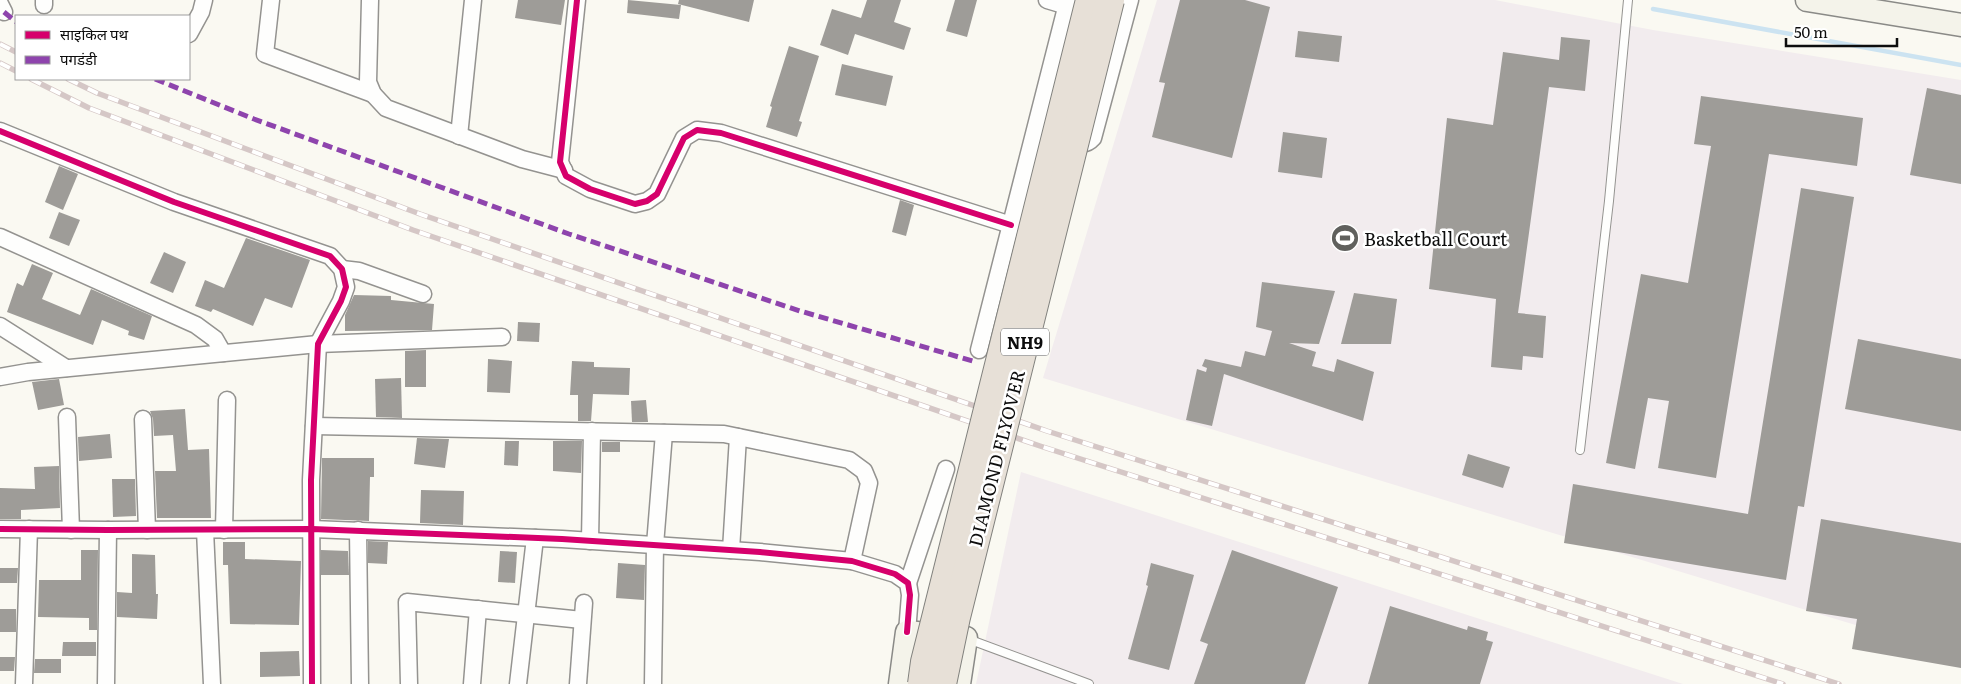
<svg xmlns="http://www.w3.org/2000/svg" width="1961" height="684" font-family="Literata,'Noto Sans Devanagari',serif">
<rect width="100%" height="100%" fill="#faf9f2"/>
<!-- industrial -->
<g fill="#f2ecee">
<polygon points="1157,0 1495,0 1653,30 1961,80 1961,657 1043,378"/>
<polygon points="1021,472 1683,684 976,684"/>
</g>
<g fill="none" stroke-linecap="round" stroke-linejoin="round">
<!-- stream -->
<polyline stroke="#cce3f1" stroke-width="4.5" points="1653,9 1961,65"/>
</g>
<!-- building -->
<g fill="#9e9c98">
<polygon points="518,0 565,0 561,25 515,18"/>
<polygon points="628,0 681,5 679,19 627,13"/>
<polygon points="679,0 754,0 749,22 678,4"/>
<polygon points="867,0 901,0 894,22 911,28 904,50 855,34 848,55 820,45 832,9 861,18"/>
<polygon points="955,0 977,0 967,37 946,31"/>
<polygon points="1180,0 1245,0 1270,7 1232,158 1152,137 1165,83 1159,82"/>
<polygon points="1298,31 1342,36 1339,62 1295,57"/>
<polygon points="1561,37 1590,40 1585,91 1549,87 1518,313 1546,316 1543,358 1523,356 1522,370 1491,367 1496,299 1429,289 1447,118 1493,125 1503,52 1559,60"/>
<polygon points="789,46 819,56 799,121 802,122 797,137 766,127 772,107 770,106"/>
<polygon points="842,64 893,76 886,106 835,95"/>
<polygon points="1927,88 1961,95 1961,184 1910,175"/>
<polygon points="1701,96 1863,118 1857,166 1769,154 1716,478 1658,468 1669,401 1648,398 1635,469 1606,463 1641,274 1688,283 1711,146 1694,144"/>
<polygon points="1283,132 1327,138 1322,178 1278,172"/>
<polygon points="59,166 78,174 63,210 45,202"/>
<polygon points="1801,188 1854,197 1804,507 1798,506 1786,580 1564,543 1573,484 1748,514"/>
<polygon points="900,200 914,205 906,236 892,232"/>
<polygon points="59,212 80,220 69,246 49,238"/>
<polygon points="246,238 310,260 292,308 265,298 253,326 213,309 211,312 195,306 205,280 224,288"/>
<polygon points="164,252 186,262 173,293 150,283"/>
<polygon points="32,264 53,273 42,299 80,315 91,289 152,316 144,340 128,335 129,331 102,320 93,345 7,312 17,283 23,286"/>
<polygon points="1262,282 1335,291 1319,344 1289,343 1316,352 1312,366 1334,372 1337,359 1374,372 1363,421 1224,374 1212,426 1186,420 1197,369 1206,372 1207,368 1202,366 1205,359 1241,367 1245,351 1265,356 1272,331 1256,327"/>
<polygon points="1354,293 1397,299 1391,344 1341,344"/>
<polygon points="354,295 391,296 391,300 434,304 432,330 345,331 345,315"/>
<polygon points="518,322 540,323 539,342 517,341"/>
<polygon points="1858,339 1961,359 1961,431 1845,409"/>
<polygon points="426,350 426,387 405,387 405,351"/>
<polygon points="488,359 512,361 510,393 487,392"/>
<polygon points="572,361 594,362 594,367 630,368 629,395 593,394 591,421 578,421 578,395 570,395"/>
<polygon points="401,378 402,418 376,417 375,379"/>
<polygon points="59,379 64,405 38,410 32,382"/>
<polygon points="646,400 648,422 632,422 631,401"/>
<polygon points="185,409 188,450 209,449 211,518 157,518 155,471 176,471 173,435 154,436 153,419 150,411"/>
<polygon points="110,434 112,458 79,461 78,437"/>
<polygon points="417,438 449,439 445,468 414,464"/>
<polygon points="505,441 519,441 518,466 504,465"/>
<polygon points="553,441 582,441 581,473 553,471"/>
<rect x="602" y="442" width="18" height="10"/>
<polygon points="1468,454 1510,467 1503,488 1462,475"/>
<polygon points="322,458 374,458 374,477 370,477 369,521 321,519"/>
<polygon points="59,466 60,508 21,510 21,519 0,519 0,488 35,489 34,467"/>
<polygon points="112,479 135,479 136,516 113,517"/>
<polygon points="421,490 464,491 463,525 420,523"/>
<polygon points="1821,519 1961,543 1961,668 1852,649 1857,619 1806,611"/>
<polygon points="368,541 388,542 387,564 368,563"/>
<polygon points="223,542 245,542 245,559 301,561 299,625 230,624 228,565 223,565"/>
<polygon points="81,550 98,550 97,630 89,630 89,618 38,617 39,580 81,580"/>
<polygon points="321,550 348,551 349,575 321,575"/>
<polygon points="1232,550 1338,587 1305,684 1194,684 1208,644 1200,641"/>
<polygon points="500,551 517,552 515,583 498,582"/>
<polygon points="132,554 155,555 156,594 158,594 157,619 117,617 117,592 132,593"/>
<polygon points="618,563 645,565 644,600 616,598"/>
<polygon points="1151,563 1194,575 1169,670 1128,659 1148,586 1146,585"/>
<polygon points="0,568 18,568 17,583 0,583"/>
<polygon points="1390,606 1467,630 1468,626 1488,632 1486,640 1493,642 1480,684 1368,684"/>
<rect x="0" y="609" width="16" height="23"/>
<polygon points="63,642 96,642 96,656 62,656"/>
<polygon points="299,651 300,676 260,677 260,652"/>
<polygon points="0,657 15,657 14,671 0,671"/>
<polygon points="35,659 61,659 61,673 34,673"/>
</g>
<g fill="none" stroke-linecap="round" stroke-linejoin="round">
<defs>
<g id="lane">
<polyline points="1580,450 1609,201 1628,0"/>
<polyline points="968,639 1089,684"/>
</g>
<g id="street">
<polyline points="44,0 44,5"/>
<polyline points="271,0 265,54 373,94"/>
<polyline points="370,0 368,82 373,94 386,108 522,159 564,170"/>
<polyline points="577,0 560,162 566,176 590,189 635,204 647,201 657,194 684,138 697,130 721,133 1011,225"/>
<polyline points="1047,0 1067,6"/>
<polyline points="0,4 4,12"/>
<polyline points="189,34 201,12 204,0"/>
<polyline points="0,131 174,202 330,256 342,269 346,287 341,301 318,344 311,480 312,684"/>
<polyline points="459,136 473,0"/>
<path d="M1068,140c10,3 17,7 25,-2l37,-138"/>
<polyline points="0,237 196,325 215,339 223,353"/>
<polyline points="342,269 359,271 423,294"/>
<polyline points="0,326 66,368"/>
<polyline points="979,350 1068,0"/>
<polyline points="0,377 28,372 318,344 502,337"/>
<polyline points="67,417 71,530"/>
<polyline points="143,419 147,530"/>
<polyline points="314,426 724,434 849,460 864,471 869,483 852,561"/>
<polyline points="0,529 108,530 312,529 562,539 760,552 852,561 895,574 908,583 910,595 907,632"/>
<polyline points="205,530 212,684"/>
<polyline points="224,530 227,400"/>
<polyline points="358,530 360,684"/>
<polyline points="590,541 592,431"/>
<polyline points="731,550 738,437"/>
<polyline points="908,583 946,469"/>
<polyline points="24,684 29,529"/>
<polyline points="106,684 108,530"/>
<polyline points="409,684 407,602 582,620"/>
<polyline points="472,684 478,609"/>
<polyline points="518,684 535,538"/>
<polyline points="578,684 584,603"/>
<polyline points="653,684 655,545 664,433"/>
</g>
<g id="secondary">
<polyline points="1807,0 1961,25"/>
<polyline points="900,684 907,632 966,638 959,684"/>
</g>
</defs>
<!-- lane casing -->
<use href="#lane" stroke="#949390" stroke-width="10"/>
<!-- street casing -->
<use href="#street" stroke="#949390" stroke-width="19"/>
<!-- secondary casing -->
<use href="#secondary" stroke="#8a8a87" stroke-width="25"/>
<!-- lane -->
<use href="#lane" stroke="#fefefd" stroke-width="8"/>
<!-- street -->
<use href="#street" stroke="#fefefd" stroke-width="16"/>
<!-- secondary -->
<use href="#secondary" stroke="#f4f3ea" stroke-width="22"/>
<defs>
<g id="rail">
<polyline points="0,44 16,52"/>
<polyline points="0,63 16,71"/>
<polyline points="31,79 89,108 413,230 1040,446 1783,684"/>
<polyline points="68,79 97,93 420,214 1047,431 1839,684"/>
</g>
</defs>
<!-- rail casing -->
<use href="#rail" stroke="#d5c7c6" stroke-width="5.5"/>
<!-- rail -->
<use href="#rail" stroke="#fff" stroke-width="4" stroke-dasharray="11" stroke-linecap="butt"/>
<defs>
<g id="highway-bridge">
<polyline points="922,684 925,662 937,614 1090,0"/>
<polyline points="942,684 956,617 1110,0"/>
</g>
</defs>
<!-- highway-bridge casing -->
<use href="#highway-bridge" stroke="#81817d" stroke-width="30" stroke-linecap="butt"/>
<!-- highway-bridge -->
<use href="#highway-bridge" stroke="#e7e0d7" stroke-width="28"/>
<!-- quiet -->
<g stroke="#8e44ad" stroke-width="5" stroke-dasharray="10 5" stroke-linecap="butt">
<polyline points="4,12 16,22"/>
<polyline points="155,79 254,119 569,234 800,311 976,362"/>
</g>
<defs>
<g id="cycleway">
<polyline points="577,0 560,162 566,176 590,189 635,204 647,201 657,194 684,138 697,130 721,133 1011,225"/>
<polyline points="0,131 174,202 330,256 342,269 346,287 341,301 318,344 311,480 312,684"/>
<polyline points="0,529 108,530 312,529 562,539 760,552 852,561 895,574 908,583 910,595 907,632"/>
</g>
</defs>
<!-- cycleway casing -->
<use href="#cycleway" stroke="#fff" stroke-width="9"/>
<!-- cycleway -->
<use href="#cycleway" stroke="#d6006c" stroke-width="6"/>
</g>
<!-- icons -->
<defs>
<symbol id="stadium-disc" viewBox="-11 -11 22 22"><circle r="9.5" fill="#60605d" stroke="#fff"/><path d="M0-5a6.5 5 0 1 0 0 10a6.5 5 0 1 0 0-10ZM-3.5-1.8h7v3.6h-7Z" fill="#fff"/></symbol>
</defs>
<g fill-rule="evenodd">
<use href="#stadium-disc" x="1329" y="222" width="32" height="32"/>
</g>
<g text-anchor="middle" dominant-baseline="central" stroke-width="5" stroke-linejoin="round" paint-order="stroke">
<!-- shield labels -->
<rect fill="#fff" stroke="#565656" stroke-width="1" x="1001" y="328.5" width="48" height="27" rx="4"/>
<g font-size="16" font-weight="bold" fill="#0d0d0d">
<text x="1025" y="342">NH9</text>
</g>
<!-- poi labels -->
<g font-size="18" fill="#0d0d0d" stroke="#fff" text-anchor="start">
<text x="1364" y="238">Basketball Court</text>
</g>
<!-- street labels -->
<g font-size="18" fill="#0d0d0d" stroke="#fff">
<text transform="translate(996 458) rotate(-76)">DIAMOND FLYOVER</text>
</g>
</g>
<!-- legend -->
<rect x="15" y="15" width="175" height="65" fill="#ffffff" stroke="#9e9e9e"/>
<rect x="25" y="31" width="25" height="8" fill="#d6006c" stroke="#9e9e9e"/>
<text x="60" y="40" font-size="15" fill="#0d0d0d">साइकिल पथ</text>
<rect x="25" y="56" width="25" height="8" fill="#8e44ad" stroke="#9e9e9e"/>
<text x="60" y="65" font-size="15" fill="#0d0d0d">पगडंडी</text>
<!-- scale -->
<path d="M1786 38v8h111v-8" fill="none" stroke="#0d0d0d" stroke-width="2.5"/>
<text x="1794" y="38" font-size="15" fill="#0d0d0d" stroke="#ffffff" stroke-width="4" paint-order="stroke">50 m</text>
</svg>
